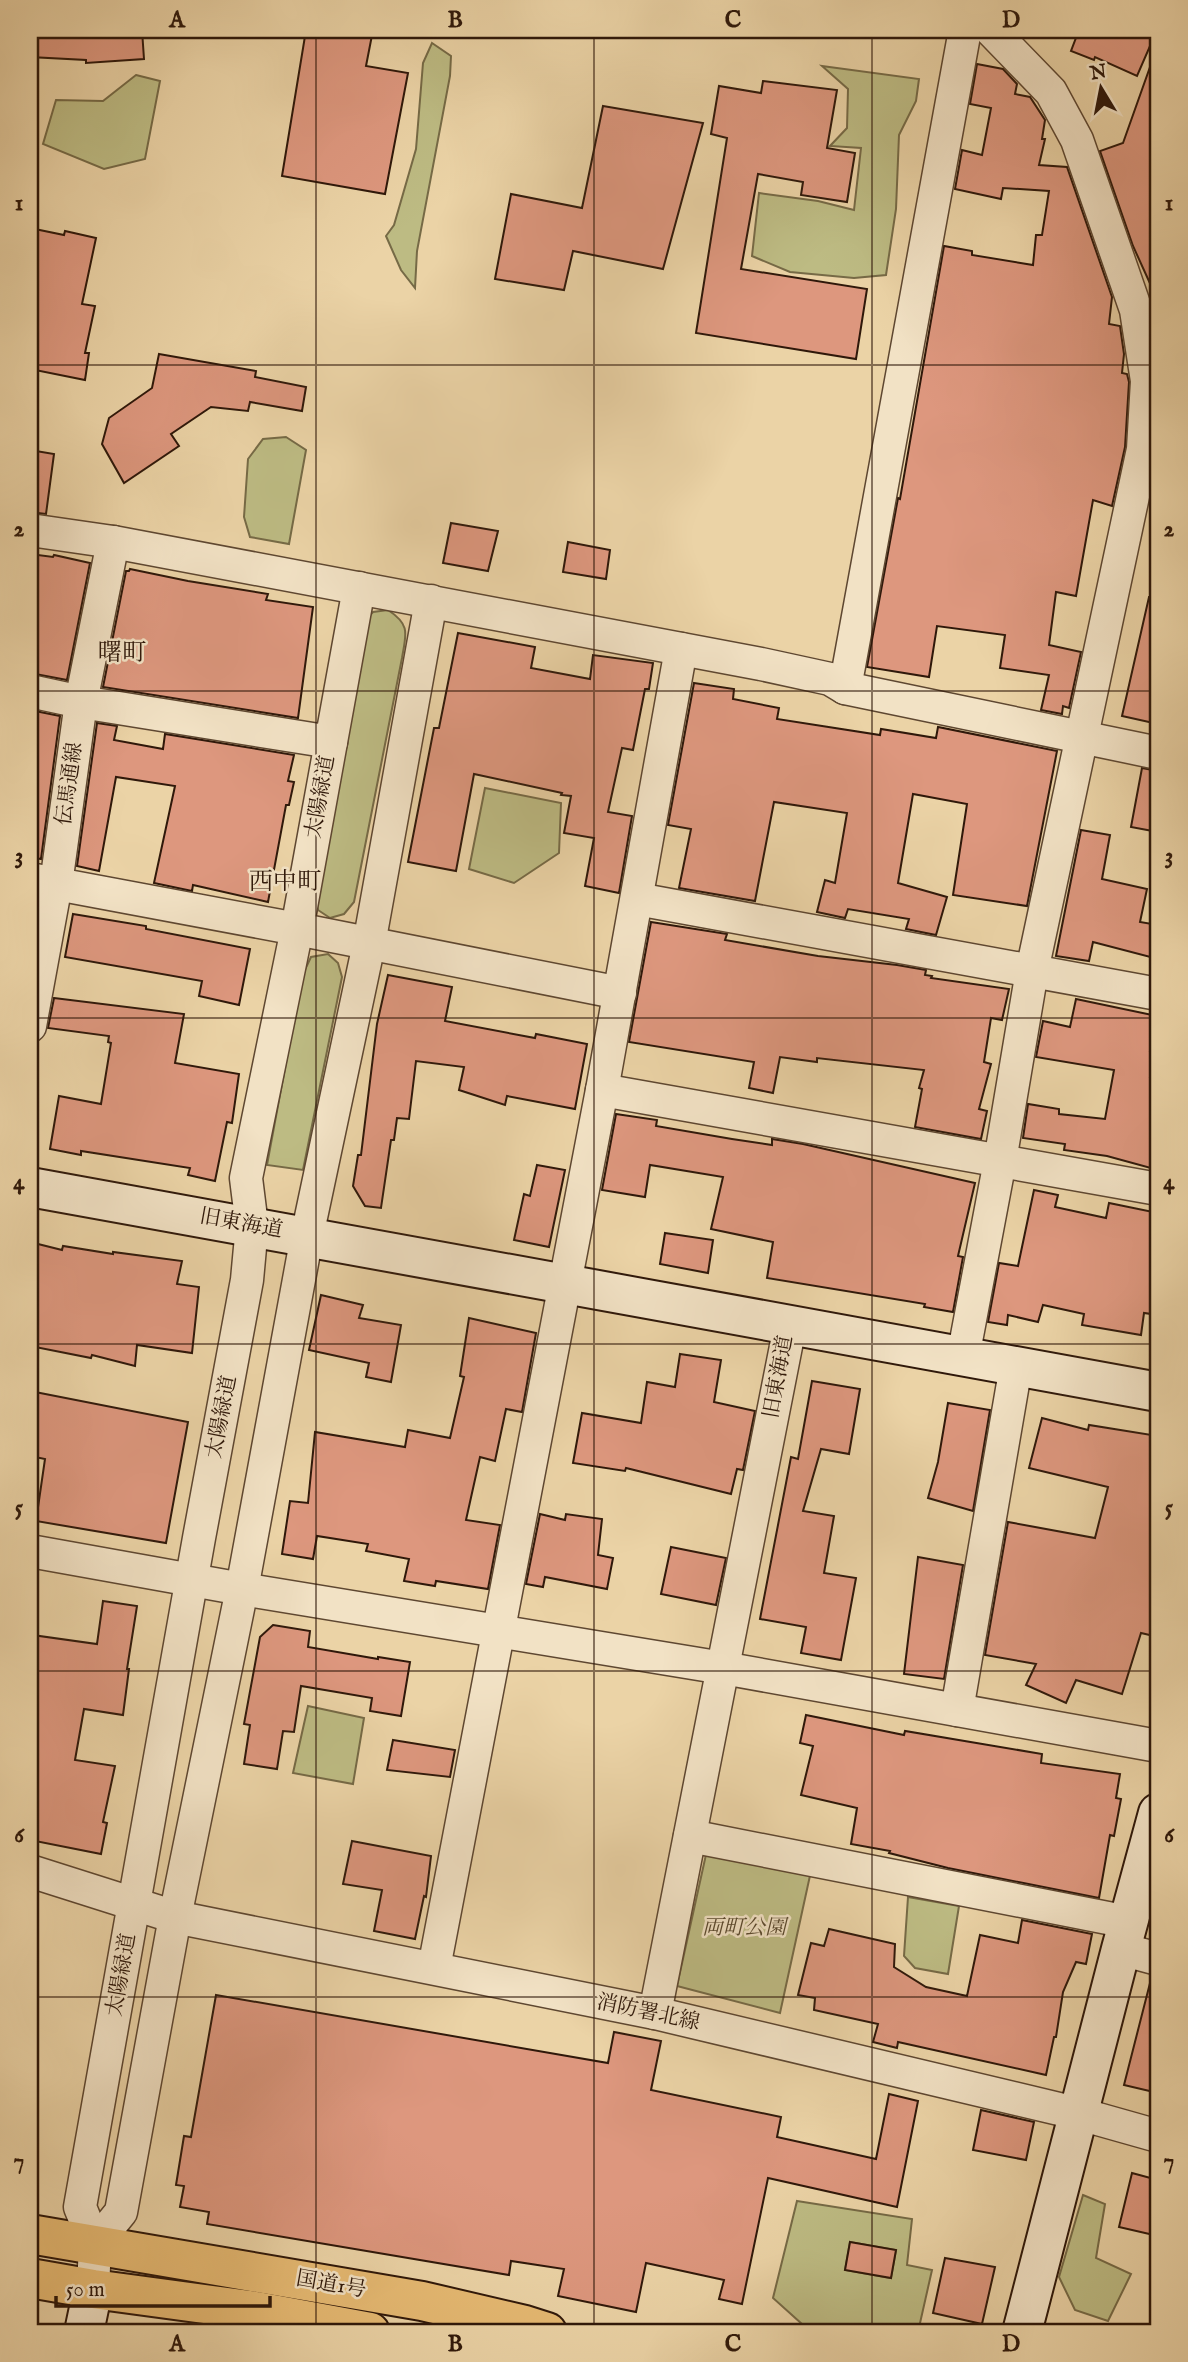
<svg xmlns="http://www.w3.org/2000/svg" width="1188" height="2362" font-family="'IM FELL English','Noto Serif JP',serif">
<rect width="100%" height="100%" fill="#ebd3a6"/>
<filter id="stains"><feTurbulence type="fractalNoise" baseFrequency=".00286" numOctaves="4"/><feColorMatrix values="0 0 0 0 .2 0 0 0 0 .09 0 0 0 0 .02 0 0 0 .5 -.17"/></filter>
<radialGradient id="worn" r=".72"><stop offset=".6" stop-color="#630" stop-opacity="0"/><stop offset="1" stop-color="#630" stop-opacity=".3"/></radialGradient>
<!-- green -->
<g fill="#bdbb83" stroke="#766a46" stroke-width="2" fill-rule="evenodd">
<polygon points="432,43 451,56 450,76 417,251 415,288 401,270 386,236 394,225 416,149 423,63"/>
<polygon points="822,66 919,79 916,101 899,135 896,209 886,275 854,278 790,272 752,256 759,193 818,201 854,210 861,148 830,146 847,128 848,89"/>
<polygon points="136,75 160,81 145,159 104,169 43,144 56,100 103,101"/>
<polygon points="286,437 306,450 289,544 250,537 244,517 248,459 263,439"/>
<path d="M388,610c23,15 18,24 14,48l-48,244 -10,12 -14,4 -12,-8 -4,-16 47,-269 12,-13z"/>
<polygon points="485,788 561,803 559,853 514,883 469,869"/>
<polygon points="328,954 338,963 342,977 303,1170 267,1165 302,976 311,957"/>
<polygon points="308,1706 364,1718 353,1784 293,1773"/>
<polygon points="707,1850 811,1871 780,2013 677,1986"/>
<polygon points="908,1897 959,1906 948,1974 915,1968 904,1956"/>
<polygon points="1083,2195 1105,2204 1096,2258 1131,2274 1108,2321 1075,2310 1059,2277"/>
<path d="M797,2201l115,18 -5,46 25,5 -14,62h-71l-45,-8 -29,-26zM850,2242l46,8 -5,28 -46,-8z"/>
</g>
<!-- building -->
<g fill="#dd977e" stroke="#2f180a" stroke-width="2">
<polygon points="30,30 142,30 144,59 86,63 86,60 30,57"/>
<polygon points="306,30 373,30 366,66 408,73 385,194 282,176"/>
<polygon points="1079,30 1157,30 1137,76 1095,57 1094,60 1071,51"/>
<polygon points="1155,53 1158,54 1158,301 1133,246 1100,151 1123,143"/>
<polygon points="977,64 1003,69 1017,84 1015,94 1030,97 1045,120 1042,139 1045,139 1039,165 1067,167 1112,297 1109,324 1120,326 1124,354 1122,373 1127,374 1129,382 1125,447 1112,506 1093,500 1076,596 1056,592 1049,645 1081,652 1069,708 1063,706 1062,714 1041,710 1049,675 1000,668 1005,635 937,626 929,677 867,667 898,498 900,499 944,246 972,251 972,255 1033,265 1036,235 1042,235 1049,191 1003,188 1001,199 955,189 962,150 982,155 991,108 970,104"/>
<polygon points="763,81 837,90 827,148 855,153 847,202 801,195 803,182 758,174 741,269 867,289 856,359 696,333 727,138 711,134 719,86 761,93"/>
<polygon points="603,106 703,123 663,269 573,251 564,290 495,279 511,194 582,208"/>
<polygon points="30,228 64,235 65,231 96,238 82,304 95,306 85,353 89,353 85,380 30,369 30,319 36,286 30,285"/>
<polygon points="159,354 256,371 255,377 306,387 302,411 250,402 248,411 211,407 171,434 179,446 124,483 102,444 109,418 152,388"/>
<polygon points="30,450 54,454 46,514 30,512"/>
<polygon points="451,523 498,531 488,571 443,563"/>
<polygon points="568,542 610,550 606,579 563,572"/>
<polygon points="30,554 53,557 54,555 90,563 67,680 30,673"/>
<polygon points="130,569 188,581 268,594 266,600 313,607 298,718 103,687 126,571 129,571"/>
<polygon points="1149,597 1158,598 1158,724 1122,716"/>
<polygon points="458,633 535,647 531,668 590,679 593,655 653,663 649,689 645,689 633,750 622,748 608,812 632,816 619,893 585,886 594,838 564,833 571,796 561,795 562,793 474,774 456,871 408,862 434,728 439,728"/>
<polygon points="694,683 734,689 733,699 779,708 777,719 880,735 881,729 936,738 938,727 1057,751 1027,906 953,895 967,804 913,794 898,883 947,897 936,935 906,929 909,919 848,909 845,918 817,912 825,880 835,883 847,813 774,802 755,901 679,888 691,829 668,825"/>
<polygon points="30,710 60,716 41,859 30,857"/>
<polygon points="97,723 117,726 114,740 163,749 165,734 294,755 288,781 294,782 289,805 286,805 268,902 193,885 192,891 154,883 175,786 116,777 99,871 77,866"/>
<polygon points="1142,768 1158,771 1158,832 1131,827"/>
<polygon points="1081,830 1110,835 1102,879 1147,889 1140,922 1158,925 1158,959 1093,942 1089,961 1056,956"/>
<polygon points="73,914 146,926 146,929 250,949 239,1005 199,996 202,981 65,957"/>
<polygon points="651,922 727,934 725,940 818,956 897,965 926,970 925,975 932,976 931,978 1009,989 1002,1020 991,1018 984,1062 991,1064 979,1109 987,1111 981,1139 915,1127 922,1089 919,1088 924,1070 817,1058 817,1062 780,1057 773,1093 749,1088 754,1062 629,1042"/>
<polygon points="388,975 452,987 445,1021 535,1038 536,1034 587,1044 575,1109 507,1096 505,1105 459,1090 464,1067 416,1061 409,1119 397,1118 394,1140 391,1140 381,1208 365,1206 353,1186 358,1155 361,1155 377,1024"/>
<polygon points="54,998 184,1014 175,1063 239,1074 232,1123 227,1122 215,1181 188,1175 190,1168 81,1151 81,1155 50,1149 59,1096 101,1104 111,1043 108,1042 109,1036 48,1028"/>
<polygon points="1076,999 1157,1016 1150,1051 1154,1052 1150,1077 1158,1079 1158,1170 1107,1156 1064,1150 1065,1144 1023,1138 1028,1104 1059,1109 1059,1114 1105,1119 1114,1070 1036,1057 1043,1021 1070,1027"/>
<polygon points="616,1114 657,1120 656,1126 732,1139 772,1145 772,1139 803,1144 975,1183 958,1256 963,1257 953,1312 924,1307 925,1304 767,1278 773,1242 711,1229 723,1177 650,1165 645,1197 602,1190"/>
<polygon points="537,1165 565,1170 549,1247 514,1240 524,1194 530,1196"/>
<polygon points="1034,1190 1058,1195 1055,1207 1106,1218 1109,1203 1158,1213 1158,1315 1144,1313 1141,1335 1082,1325 1084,1314 1043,1305 1038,1322 1008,1315 1007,1325 988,1322 999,1263 1018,1266"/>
<polygon points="665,1233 713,1240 708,1273 660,1264"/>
<polygon points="30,1242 62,1250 63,1246 113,1254 113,1252 182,1261 177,1284 199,1287 192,1353 137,1345 135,1366 92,1355 91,1358 30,1346"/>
<polygon points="321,1295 363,1305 359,1318 401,1325 391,1382 366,1377 369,1363 309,1350"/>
<polygon points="469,1318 536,1333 522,1412 506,1409 495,1461 480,1457 466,1520 500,1525 488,1589 436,1581 435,1586 404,1581 409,1559 366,1551 368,1544 317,1536 313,1559 282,1554 290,1501 308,1503 315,1432 405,1447 408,1430 450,1438 464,1377 460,1376"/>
<polygon points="680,1354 721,1360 714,1402 755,1411 743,1470 737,1469 731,1494 626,1468 625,1471 573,1463 582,1413 641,1423 647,1382 675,1387"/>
<polygon points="812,1381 860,1389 849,1454 821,1449 803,1511 834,1516 824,1573 856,1578 841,1660 801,1653 806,1627 760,1619 791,1457 798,1459"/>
<polygon points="30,1391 188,1422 166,1543 36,1521 45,1459 30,1456"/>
<polygon points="948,1403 990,1410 973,1511 928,1498 938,1462"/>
<polygon points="1042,1418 1088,1430 1089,1425 1158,1436 1158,1637 1141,1633 1122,1694 1076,1680 1066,1703 1026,1685 1036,1664 985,1655 1008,1522 1095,1538 1108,1487 1029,1468"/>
<polygon points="540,1514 565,1520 566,1514 602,1519 598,1555 613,1558 607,1589 545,1577 543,1587 526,1584"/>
<polygon points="671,1547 726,1558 716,1605 661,1594"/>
<polygon points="918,1557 963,1565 944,1679 904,1674"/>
<polygon points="103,1601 137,1606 127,1669 129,1669 123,1715 84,1709 75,1760 115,1766 103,1822 107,1823 101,1854 30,1840 30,1650 32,1635 97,1644"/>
<polygon points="273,1625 310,1631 308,1647 378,1659 378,1657 410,1662 401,1716 370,1711 372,1698 301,1686 294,1732 283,1731 277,1769 244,1764 250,1725 244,1724 260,1637"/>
<polygon points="806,1715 904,1735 905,1731 1042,1754 1041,1763 1120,1774 1116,1798 1121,1799 1114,1836 1110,1835 1099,1898 948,1868 889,1853 890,1851 851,1844 857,1808 801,1795 813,1746 800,1743"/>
<polygon points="393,1740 455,1750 450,1777 387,1770"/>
<polygon points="352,1841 431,1856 426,1897 424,1896 415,1939 374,1931 382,1890 343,1884"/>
<polygon points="1022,1920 1092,1934 1086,1964 1076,1962 1063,1992 1056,2037 1054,2037 1046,2075 898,2042 897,2048 873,2042 878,2024 814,2010 815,1998 798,1995 811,1943 824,1946 829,1929 895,1944 894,1967 926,1987 967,1996 980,1935 1018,1943"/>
<polygon points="1150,1983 1158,1984 1158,2093 1124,2085"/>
<polygon points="216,1995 608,2063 614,2032 661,2041 651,2090 781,2117 777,2137 876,2159 889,2094 918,2101 897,2207 768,2178 742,2304 719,2299 724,2280 646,2263 636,2312 558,2296 564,2269 511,2261 509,2275 207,2224 209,2212 180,2207 184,2186 176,2185 184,2136 191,2137"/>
<polygon points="981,2110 1034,2122 1026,2160 973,2150"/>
<polygon points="1132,2173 1158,2180 1158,2236 1119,2227"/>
<polygon points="850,2242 896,2250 891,2278 845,2270"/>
<polygon points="945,2258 995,2267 982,2324 933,2313"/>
</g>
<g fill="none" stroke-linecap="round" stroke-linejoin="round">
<defs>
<g id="street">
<polyline points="30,530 113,542 761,664 830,679 845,688 1158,753"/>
<polyline points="845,688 965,30"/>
<polyline points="30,691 81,702 331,742"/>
<polyline points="30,879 297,929 620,993"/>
<polyline points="637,899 1158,994"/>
<polyline points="30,1026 56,884 81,702 113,542"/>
<polyline points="602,1090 1158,1189"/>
<polyline points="963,1357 1000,1161 1032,971 1143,449 1147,381 1136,310 1077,140 1051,92 991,30"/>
<polyline points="30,1551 242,1589 723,1668 1158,1746"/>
<polyline points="957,1710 1016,1366"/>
<polyline points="690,1836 1128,1922"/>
<polyline points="30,1871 175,1917 655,2013 1080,2114 1158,2136"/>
<polyline points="1121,1949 1158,1959"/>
<polyline points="434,1968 602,1090 681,649"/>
<polyline points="655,2013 790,1326"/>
<polyline points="95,2244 121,2212 175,1917 242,1589 307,1236 369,944 431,601"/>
<polyline points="93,2289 95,2244 80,2207 199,1538 247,1280 252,1226 246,1178 297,929 359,588"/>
</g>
<g id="secondary">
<path d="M30,1187c376,66 752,138 1128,205"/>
<polyline points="84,2332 93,2289"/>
<polyline points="1022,2332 1121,1949 1158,1813"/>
</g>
<g id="highway">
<polyline points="30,2234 422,2301 525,2325 547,2332"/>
<polyline points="30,2278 93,2289 256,2311 370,2332"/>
</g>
</defs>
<!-- street casing -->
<use href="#street" stroke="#5e4731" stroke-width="35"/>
<!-- secondary casing -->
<use href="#secondary" stroke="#2f180a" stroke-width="42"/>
<!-- highway casing -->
<use href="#highway" stroke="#2f180a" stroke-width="42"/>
<!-- street -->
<use href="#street" stroke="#f2e2c5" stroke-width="32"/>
<!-- secondary -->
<use href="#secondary" stroke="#f2e2c5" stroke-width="38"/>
<!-- highway -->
<use href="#highway" stroke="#e6ba73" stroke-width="38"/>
</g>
<!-- grid -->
<path fill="none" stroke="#2f180a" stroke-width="2" stroke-opacity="0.55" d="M316,30v2302M594,30v2302M872,30v2302M30,365h1128M30,691h1128M30,1018h1128M30,1344h1128M30,1671h1128M30,1997h1128"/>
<g text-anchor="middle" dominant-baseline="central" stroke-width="5" stroke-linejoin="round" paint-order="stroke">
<!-- street labels -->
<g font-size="21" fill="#2f180a" stroke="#f2e2c5">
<text transform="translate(70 784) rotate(-82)">伝馬通線</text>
<text transform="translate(321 797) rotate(-80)">太陽緑道</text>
<text transform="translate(241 1224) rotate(10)">旧東海道</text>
<text transform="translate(779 1377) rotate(-80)">旧東海道</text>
<text transform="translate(222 1417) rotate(-79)">太陽緑道</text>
<text transform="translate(122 1975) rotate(-80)">太陽緑道</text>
<text transform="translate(648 2013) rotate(12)">消防署北線</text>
<text transform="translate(331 2285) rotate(10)">国道1号</text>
</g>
<!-- park labels -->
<g font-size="21" font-style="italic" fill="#5a492e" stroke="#f2e2c5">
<text x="744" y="1928">両町公園</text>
</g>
<!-- quarter labels -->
<g font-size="24" fill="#2f180a" stroke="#f2e2c5">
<text x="122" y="653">曙町</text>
<text x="285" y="882">西中町</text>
</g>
</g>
<!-- margin -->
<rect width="1188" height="2362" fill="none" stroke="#ebd3a6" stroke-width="77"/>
<!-- north arrow -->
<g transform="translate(1101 88) rotate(350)" stroke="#f2e2c5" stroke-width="5" paint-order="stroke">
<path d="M0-5L12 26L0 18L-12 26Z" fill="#2f180a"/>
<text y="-10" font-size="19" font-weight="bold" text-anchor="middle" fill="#2f180a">N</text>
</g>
<!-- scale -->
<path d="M56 2296v10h214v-10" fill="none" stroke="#2f180a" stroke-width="3.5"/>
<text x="66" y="2296" font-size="21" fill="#2f180a" stroke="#f2e2c5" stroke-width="5" paint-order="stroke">50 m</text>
<rect x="38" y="38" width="1112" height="2286" fill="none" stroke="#2f180a" stroke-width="2.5"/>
<g font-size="23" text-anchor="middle" font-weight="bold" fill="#2f180a">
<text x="177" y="27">A</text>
<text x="455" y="27">B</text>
<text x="733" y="27">C</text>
<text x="1011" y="27">D</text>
<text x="19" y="210">1</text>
<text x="1169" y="210">1</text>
<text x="19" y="536">2</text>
<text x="1169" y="536">2</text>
<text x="19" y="863">3</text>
<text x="1169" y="863">3</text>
<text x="19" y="1189">4</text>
<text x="1169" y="1189">4</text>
<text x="19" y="1515">5</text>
<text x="1169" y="1515">5</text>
<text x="19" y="1842">6</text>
<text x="1169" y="1842">6</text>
<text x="19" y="2168">7</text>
<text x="1169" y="2168">7</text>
<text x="177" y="2351">A</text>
<text x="455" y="2351">B</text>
<text x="733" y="2351">C</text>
<text x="1011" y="2351">D</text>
</g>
<rect width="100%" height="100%" filter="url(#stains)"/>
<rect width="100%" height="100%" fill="url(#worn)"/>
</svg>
